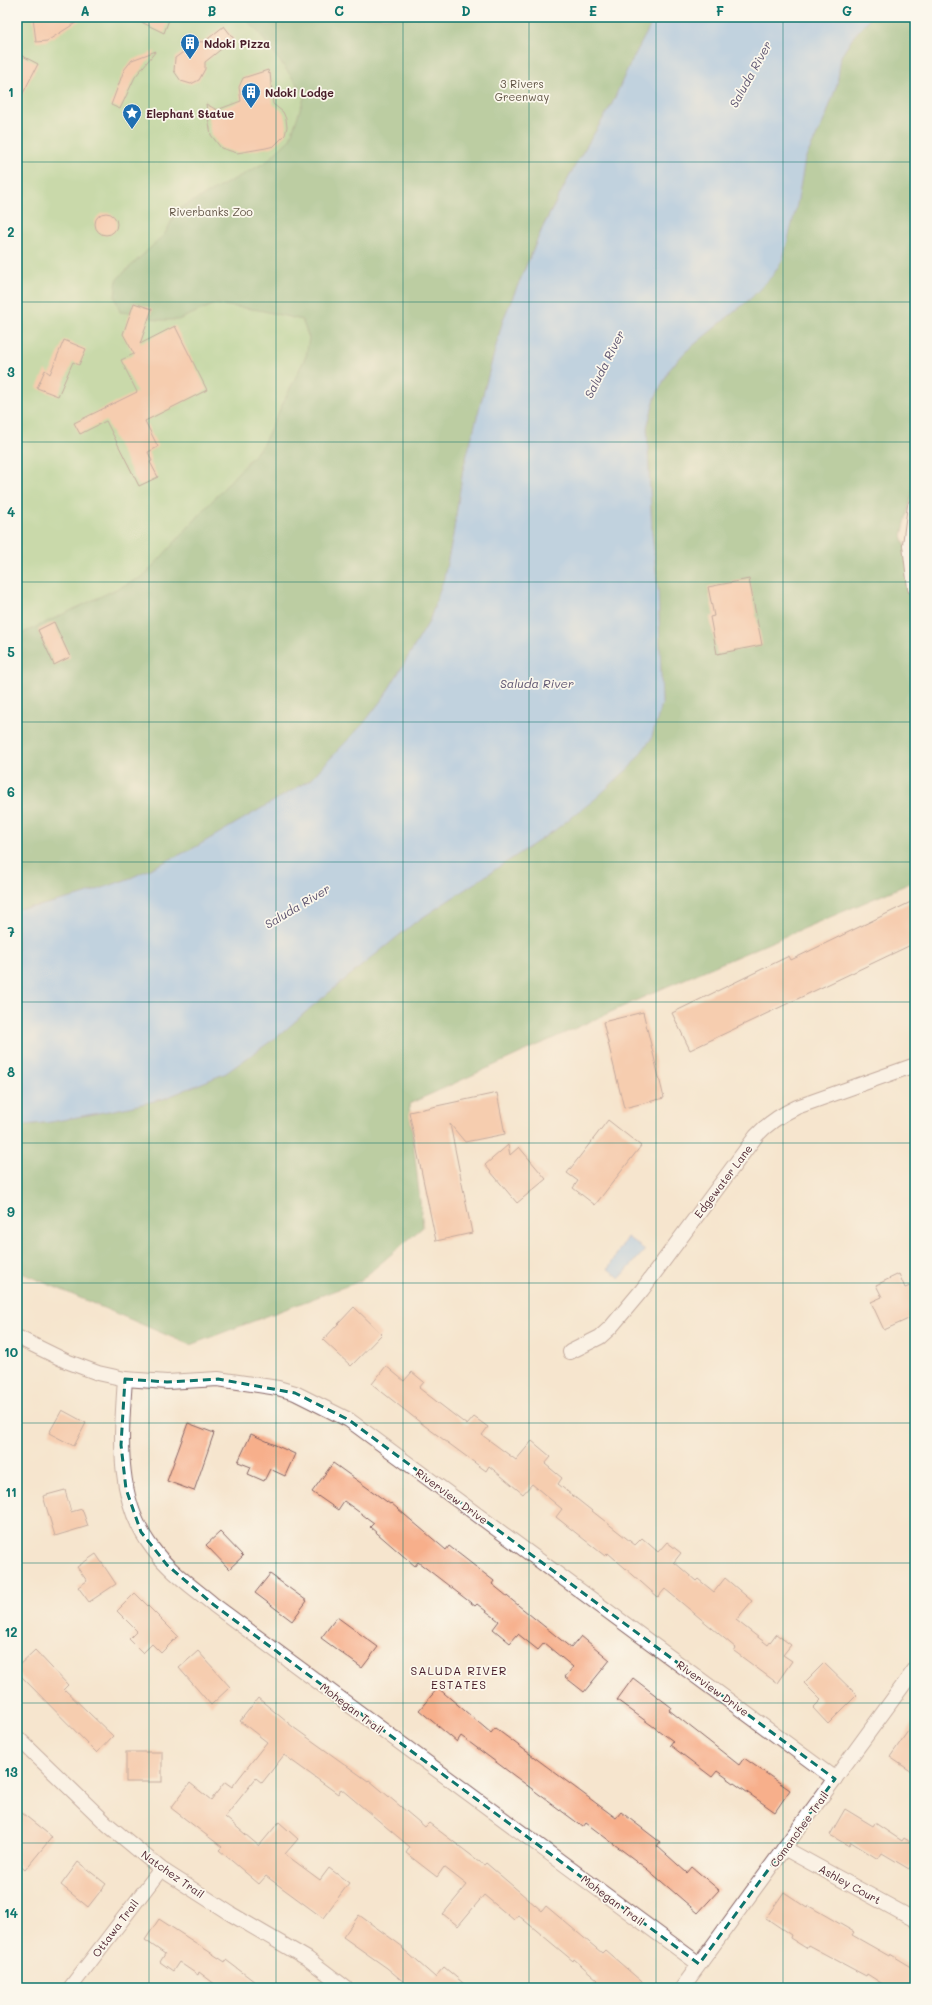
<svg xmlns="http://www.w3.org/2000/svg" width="932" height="2005" font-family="Mali,sans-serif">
<rect width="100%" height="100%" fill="#fbf7ec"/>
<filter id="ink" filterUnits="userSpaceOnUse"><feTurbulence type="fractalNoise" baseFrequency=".025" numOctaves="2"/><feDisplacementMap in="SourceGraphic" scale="8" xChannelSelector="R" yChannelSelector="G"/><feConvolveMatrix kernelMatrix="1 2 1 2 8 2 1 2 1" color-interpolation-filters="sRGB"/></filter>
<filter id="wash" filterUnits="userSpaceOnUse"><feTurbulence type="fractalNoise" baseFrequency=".012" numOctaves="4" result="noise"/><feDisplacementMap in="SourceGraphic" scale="16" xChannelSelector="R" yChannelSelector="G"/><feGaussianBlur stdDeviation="0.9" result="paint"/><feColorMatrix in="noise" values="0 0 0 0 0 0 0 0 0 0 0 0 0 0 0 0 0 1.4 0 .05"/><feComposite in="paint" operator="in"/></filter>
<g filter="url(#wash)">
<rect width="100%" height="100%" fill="#f6e5ce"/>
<!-- green -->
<polygon fill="#92cb7f" stroke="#6e7555" points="17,17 448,17 344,598 17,790"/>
<!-- forest -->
<g fill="#75af6e" stroke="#60674c">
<polygon points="243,17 655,17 628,68 612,104 577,162 543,226 503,320 463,470 453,536 444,578 429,622 384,697 364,723 310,780 194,848 131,878 83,895 39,906 17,909 17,636 144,576 262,446 306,356 309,338 302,320 259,310 215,304 178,320 157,320 142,314 120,312 115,297 117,279 165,234 177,210 266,162 290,139 305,95 257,30"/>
<polygon points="871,17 915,17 915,480 902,536 915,571 915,881 668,986 409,1104 423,1227 360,1281 190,1345 17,1271 17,1126 51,1122 124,1108 163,1099 226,1073 282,1033 310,1008 414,923 555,830 662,704 658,590 652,534 647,427 655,398 669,370 685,352 751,298 797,204 805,159 826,116 837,84 841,56 854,36"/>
</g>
<!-- water -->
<g fill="#82baf2" stroke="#666c8e">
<polygon points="655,17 871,17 854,36 841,56 837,84 826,116 805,159 797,204 783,259 773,275 751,298 685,352 669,370 655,398 647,427 652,534 658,590 662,704 651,739 630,767 595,799 555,830 414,923 310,1008 282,1033 226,1073 163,1099 124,1108 51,1122 17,1126 17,909 39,906 83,895 131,878 194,848 310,780 364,723 384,697 429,622 444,578 453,536 463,470 503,320 543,227 577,162 612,104 628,68"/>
<polygon points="627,1237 645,1250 620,1278 608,1269"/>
</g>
<g id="blocks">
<!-- building -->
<g fill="#f7af8b">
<polygon points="33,17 85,17 47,41 36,42"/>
<polygon points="131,17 170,17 164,33"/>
<polygon points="224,26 234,39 205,62 205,69 199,80 191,84 181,81 174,71 175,58 186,50 187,46 192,41 204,42"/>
<polygon points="156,51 135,77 120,109 111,105 124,70 132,60"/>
<polygon points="17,53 38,64 17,105"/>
<polygon points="268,70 269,74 270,73 273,104 283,112 286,119 287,127 285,135 274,146 266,148 237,153 221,148 211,135 206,104 217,110 241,101 239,87 243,78"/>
<circle cx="106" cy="224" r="11"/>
<polygon points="134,303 152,309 140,344 175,326 207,390 145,421 158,447 148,452 152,461 150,462 158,477 139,486 106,421 80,434 74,423 137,392 121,360 134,354 123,334"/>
<polygon points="64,340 86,349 79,365 73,362 58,396 37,388 45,370 50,374"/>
<polygon points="749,579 762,645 717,654 710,617 714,616 708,587"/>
<polygon points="54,622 70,657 54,665 38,630"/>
<polygon points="915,900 915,943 690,1050 672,1013 789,956 791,960"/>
<polygon points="643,1012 664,1098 624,1108 603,1022"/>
<polygon points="497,1093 505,1134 465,1142 450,1124 472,1233 436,1241 409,1112"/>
<polygon points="608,1120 641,1146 595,1205 573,1188 578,1181 567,1173"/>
<polygon points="508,1145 510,1155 519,1147 546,1179 517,1203 485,1165"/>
<polygon points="899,1274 905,1288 915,1284 915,1316 884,1330 871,1302 882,1297 876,1285"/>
<polygon points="354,1307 382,1334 351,1366 323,1340"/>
<polygon points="386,1366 404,1381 412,1372 424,1382 419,1388 467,1425 474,1417 488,1427 482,1435 516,1460 532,1441 551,1457 545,1464 562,1478 558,1484 635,1545 642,1538 658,1552 667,1542 681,1553 674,1562 696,1581 698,1579 714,1592 725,1578 752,1601 736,1620 768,1645 776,1634 791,1645 783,1655 792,1661 777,1683 734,1651 736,1648 665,1589 658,1597 608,1553 605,1556 556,1517 562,1509 532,1484 523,1494 489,1466 486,1471 421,1423 372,1384"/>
<polygon points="62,1410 86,1423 74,1446 49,1433"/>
<polygon points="188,1423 214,1433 194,1491 167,1481"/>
<polygon points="251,1434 295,1454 285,1476 270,1469 264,1481 248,1474 251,1467 238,1462"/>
<polygon points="333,1463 390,1504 391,1503 446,1550 449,1546 494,1581 492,1584 571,1648 581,1636 610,1660 584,1692 565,1677 573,1667 544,1643 538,1650 518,1634 510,1643 493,1629 499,1621 477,1604 475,1606 418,1562 415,1566 370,1527 374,1523 344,1501 338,1510 312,1492"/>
<polygon points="65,1490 71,1512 82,1509 88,1526 55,1536 43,1496"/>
<polygon points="220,1532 243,1556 229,1569 206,1545"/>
<polygon points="96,1554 116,1584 89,1602 78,1587 87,1581 77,1567"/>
<polygon points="270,1574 307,1601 292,1621 255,1593"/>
<polygon points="135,1593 178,1636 161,1653 152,1644 143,1653 129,1639 137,1631 117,1611"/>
<polygon points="337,1617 378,1647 362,1668 321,1638"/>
<polygon points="35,1650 68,1685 64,1689 113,1736 97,1753 17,1672 17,1667"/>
<polygon points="198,1651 230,1687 211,1705 179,1668"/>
<polygon points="824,1663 857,1695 828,1724 813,1708 821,1700 804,1683"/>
<polygon points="633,1678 671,1707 669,1710 739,1765 744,1758 790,1790 775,1812 717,1771 712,1777 670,1745 673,1741 617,1700"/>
<polygon points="438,1688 491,1733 495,1728 616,1818 621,1812 660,1842 657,1846 687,1873 692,1867 719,1890 698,1913 647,1869 586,1823 583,1827 461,1736 457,1742 419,1710"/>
<polygon points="258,1698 293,1727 368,1781 369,1780 425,1827 429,1823 484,1865 486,1863 542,1911 546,1906 602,1953 605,1950 649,1988 591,1988 598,1980 574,1959 573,1961 518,1915 514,1920 484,1895 458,1926 443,1914 467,1885 444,1867 437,1877 406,1853 410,1847 341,1789 338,1794 284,1755 262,1783 256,1778 225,1817 259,1846 279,1822 298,1839 285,1854 320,1880 329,1868 349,1883 323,1918 266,1876 259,1884 219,1850 222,1847 171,1808 190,1783 211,1800 225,1782 232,1787 267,1742 240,1721"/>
<polygon points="915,1721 915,1774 890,1757"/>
<rect x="126" y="1752" width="36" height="30"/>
<polygon points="17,1809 52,1837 25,1870 17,1863"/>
<polygon points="845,1809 873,1826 875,1823 902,1841 904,1838 915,1845 915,1859 909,1869 882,1853 878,1859 851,1842 849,1846 830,1835"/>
<polygon points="78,1862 106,1884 88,1907 61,1885"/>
<polygon points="784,1892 808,1908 809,1906 854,1932 852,1935 889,1956 890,1954 915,1969 915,1988 889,1988 867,1974 866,1976 808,1945 806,1948 790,1938 791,1935 766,1918"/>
<polygon points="359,1915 403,1947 402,1948 435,1977 444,1967 469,1988 411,1988 387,1968 343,1937"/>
<polygon points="159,1919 225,1962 226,1960 263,1988 220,1988 199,1972 198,1975 179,1962 173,1971 160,1962 165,1954 145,1940"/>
</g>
</g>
</g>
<g filter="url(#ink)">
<use href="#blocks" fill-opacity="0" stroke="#866464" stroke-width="1"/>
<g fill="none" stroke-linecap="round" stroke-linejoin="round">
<defs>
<g id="minor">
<polyline points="915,506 910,545 915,588"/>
<polyline points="17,1337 66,1361 98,1373 125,1379 167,1382 218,1379 278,1388 295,1393 349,1420 835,1779"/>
<path d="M570,1352l30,-15 11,-10 31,-37 114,-154c12,-13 24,-21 41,-29l118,-42"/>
<path d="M125,1379c-4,58 -10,121 28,170 16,22 41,39 61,56l485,359"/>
<polyline points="17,1737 107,1824 161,1869 231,1914 308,1959 346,1988"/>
<polyline points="784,1848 915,1920"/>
<polyline points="70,1988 161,1869"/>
<polyline points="682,1988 915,1669"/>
</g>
</defs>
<!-- minor casing -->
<use href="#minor" stroke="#866464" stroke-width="16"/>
<!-- minor -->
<use href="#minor" stroke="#fff" stroke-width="14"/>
</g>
</g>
<!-- marked area -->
<path d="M0 0H932V2005H0ZM125,1379l42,3 51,-3 77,14 54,27 486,359 -136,185 -485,-359 -47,-40 -26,-33 -15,-43 -5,-44z" fill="#f6e5ce" fill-opacity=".55" fill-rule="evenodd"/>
<path fill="none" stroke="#0f766e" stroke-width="3" stroke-dasharray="8 5" stroke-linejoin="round" d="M125,1379l42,3 51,-3 77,14 54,27 486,359 -136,185 -485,-359 -47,-40 -26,-33 -15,-43 -5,-44z"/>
<!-- grid -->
<path fill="none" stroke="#0f766e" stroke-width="1" stroke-opacity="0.55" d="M149,17v1971M276,17v1971M403,17v1971M529,17v1971M656,17v1971M783,17v1971M17,162h898M17,302h898M17,442h898M17,582h898M17,722h898M17,862h898M17,1002h898M17,1143h898M17,1283h898M17,1423h898M17,1563h898M17,1703h898M17,1843h898"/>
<!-- icons -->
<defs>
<symbol id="building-pin" viewBox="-11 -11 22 30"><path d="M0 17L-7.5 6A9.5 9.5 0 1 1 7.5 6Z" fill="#1f6fb2" stroke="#fbf7ec"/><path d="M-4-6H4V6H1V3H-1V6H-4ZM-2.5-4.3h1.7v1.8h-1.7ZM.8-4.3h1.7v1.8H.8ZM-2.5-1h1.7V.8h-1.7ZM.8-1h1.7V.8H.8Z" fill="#fff"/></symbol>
<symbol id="sight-pin" viewBox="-11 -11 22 30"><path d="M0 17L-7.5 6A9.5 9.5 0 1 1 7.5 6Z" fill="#1f6fb2" stroke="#fbf7ec"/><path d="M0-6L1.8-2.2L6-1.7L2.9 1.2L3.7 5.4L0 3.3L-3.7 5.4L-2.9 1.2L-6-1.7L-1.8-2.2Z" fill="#fff"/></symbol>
</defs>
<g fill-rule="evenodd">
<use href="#building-pin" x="179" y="32" width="22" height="30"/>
<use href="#building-pin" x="240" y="81" width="22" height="30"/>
<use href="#sight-pin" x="121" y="102" width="22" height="30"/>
</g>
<g text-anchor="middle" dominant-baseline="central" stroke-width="3.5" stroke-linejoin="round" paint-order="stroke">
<!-- poi labels -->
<g font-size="11" font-weight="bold" fill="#4a1f2b" stroke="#fbf7ec" text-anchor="start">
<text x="204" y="43">Ndoki Pizza</text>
<text x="265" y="92">Ndoki Lodge</text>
<text x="146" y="113">Elephant Statue</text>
</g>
<!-- park labels -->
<g font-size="11" fill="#605344" stroke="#fbf7ec">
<text x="522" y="83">3 Rivers<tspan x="522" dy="13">Greenway</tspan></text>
<text x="211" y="211">Riverbanks Zoo</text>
</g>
<!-- street labels -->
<g font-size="11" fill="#4a1f2b" stroke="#fbf7ec">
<text transform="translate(723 1181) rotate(-53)">Edgewater Lane</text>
<text transform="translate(452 1496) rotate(36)">Riverview Drive</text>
<text transform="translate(713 1688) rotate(36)">Riverview Drive</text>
<text transform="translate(352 1708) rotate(37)">Mohegan Trail</text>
<text transform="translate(799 1829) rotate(-54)">Comanchee Trail</text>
<text transform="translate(173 1874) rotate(35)">Natchez Trail</text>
<text transform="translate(850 1884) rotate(29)">Ashley Court</text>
<text transform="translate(613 1900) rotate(37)">Mohegan Trail</text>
<text transform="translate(115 1928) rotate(-53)">Ottawa Trail</text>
</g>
<!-- water labels -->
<g font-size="12" font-style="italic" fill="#5e5571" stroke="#fbf7ec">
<text transform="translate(750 74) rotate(-61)">Saluda River</text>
<text transform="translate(604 364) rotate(-63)">Saluda River</text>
<text x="537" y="683">Saluda River</text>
<text transform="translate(297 906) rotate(-31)">Saluda River</text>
</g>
<!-- neighbourhood labels -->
<g font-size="12" letter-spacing="1" fill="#4a1f2b" stroke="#fbf7ec">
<text x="459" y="1670">SALUDA RIVER<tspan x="459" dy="14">ESTATES</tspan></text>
</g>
</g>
<!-- margin -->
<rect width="932" height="2005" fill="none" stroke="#fbf7ec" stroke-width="44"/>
<rect x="22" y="22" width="888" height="1961" fill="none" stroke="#0f766e" stroke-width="1.5"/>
<g font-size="13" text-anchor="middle" font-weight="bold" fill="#0f766e">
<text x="85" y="16">A</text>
<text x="212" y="16">B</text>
<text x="339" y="16">C</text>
<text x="466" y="16">D</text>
<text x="593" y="16">E</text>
<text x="720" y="16">F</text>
<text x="847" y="16">G</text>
<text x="11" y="97">1</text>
<text x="11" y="237">2</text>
<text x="11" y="377">3</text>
<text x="11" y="517">4</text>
<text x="11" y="657">5</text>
<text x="11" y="797">6</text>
<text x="11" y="937">7</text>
<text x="11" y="1077">8</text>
<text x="11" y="1217">9</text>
<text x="11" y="1357">10</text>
<text x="11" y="1497">11</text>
<text x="11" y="1637">12</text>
<text x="11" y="1777">13</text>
<text x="11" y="1918">14</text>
</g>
</svg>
